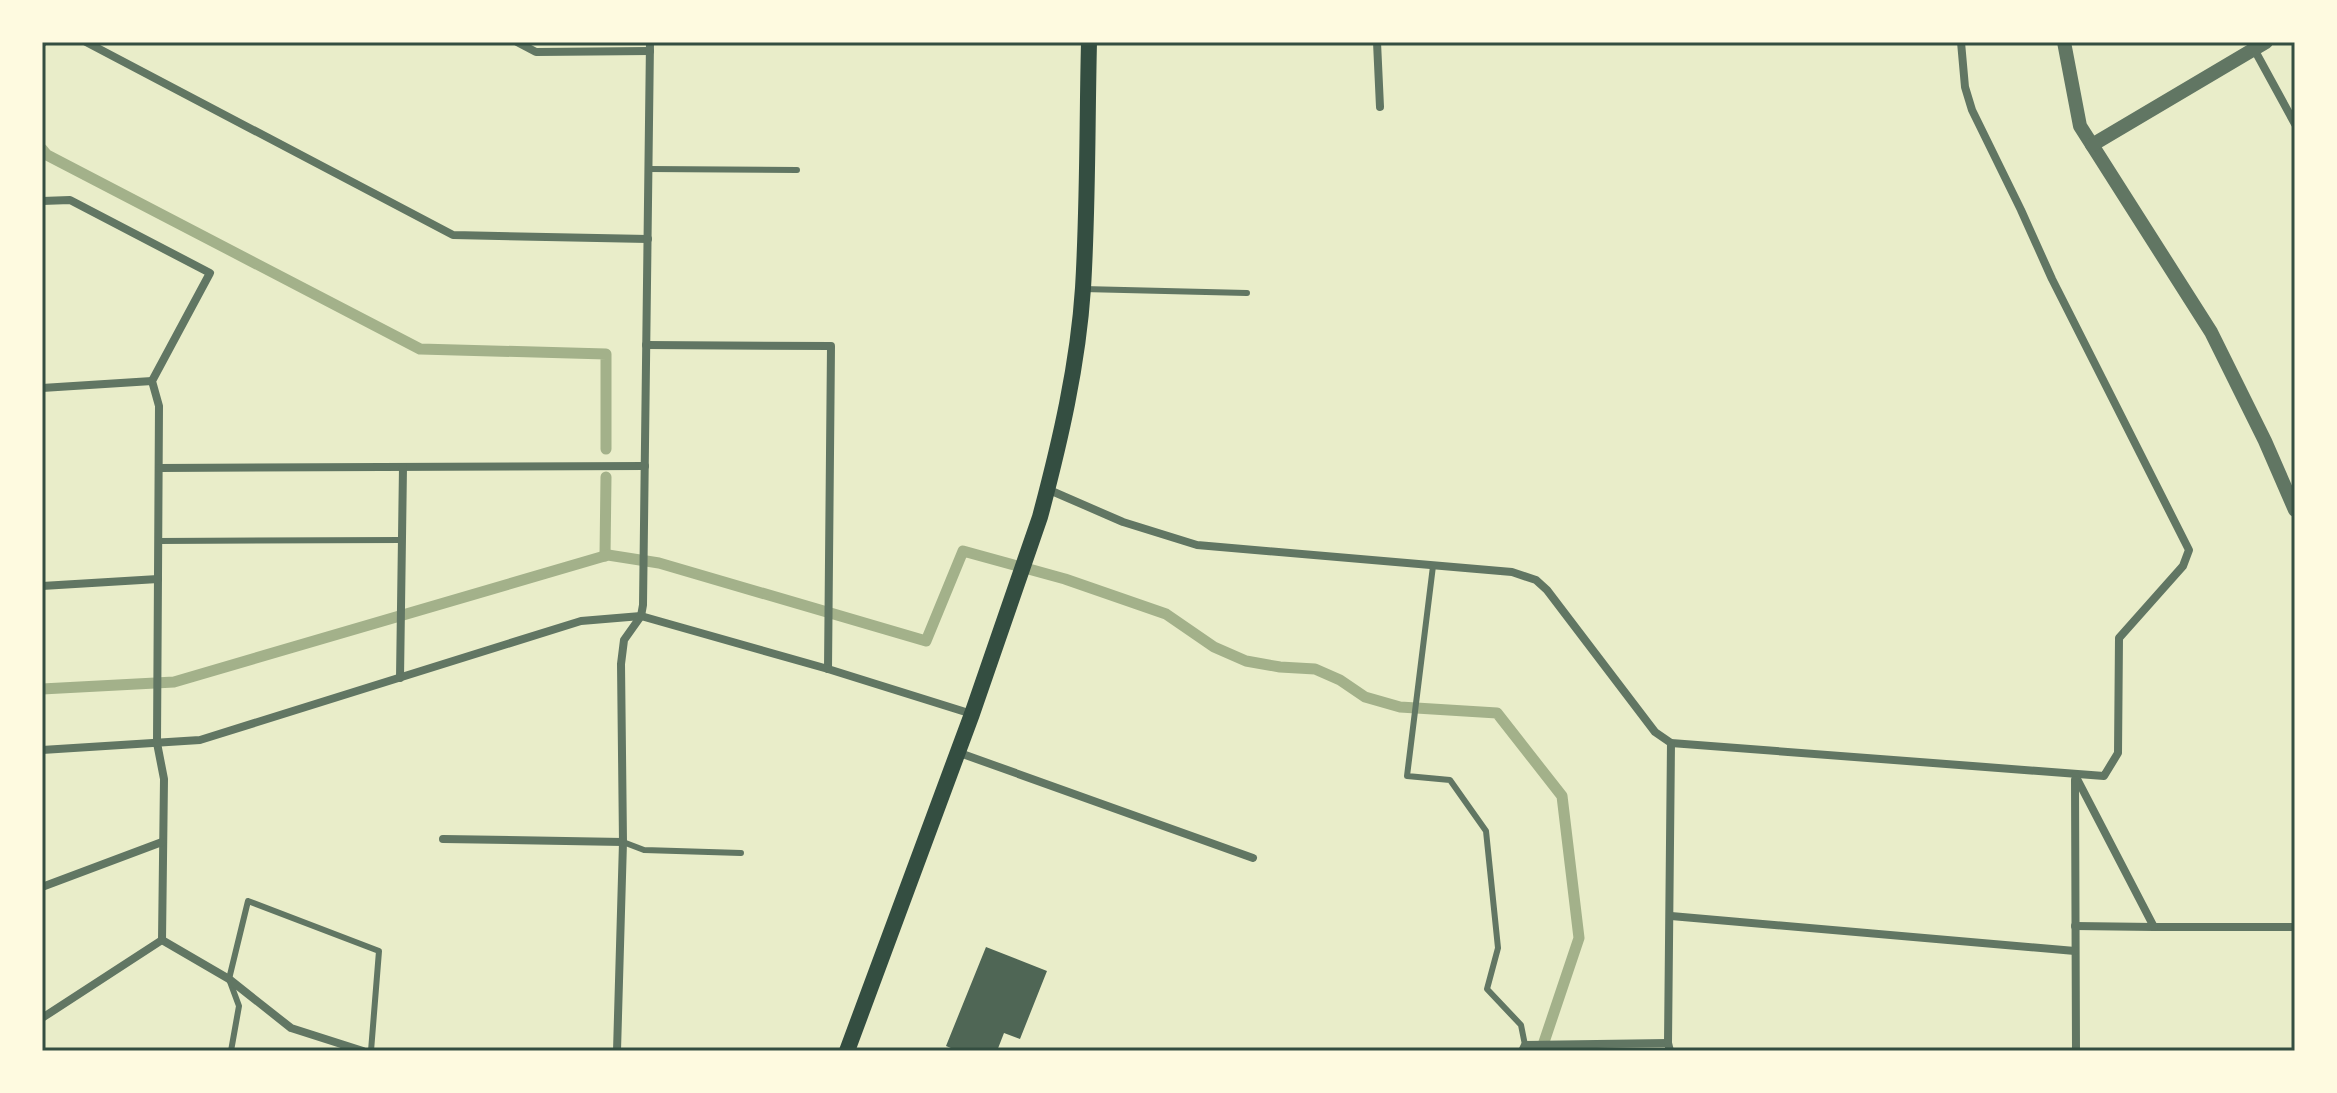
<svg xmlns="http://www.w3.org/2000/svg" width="2337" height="1093" font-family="Cabin,sans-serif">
<rect width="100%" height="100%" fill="#e9edc9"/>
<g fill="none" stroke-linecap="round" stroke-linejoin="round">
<!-- stream -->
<g stroke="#a3b18a" stroke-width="11">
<polyline points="42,149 47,155 420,349 606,354 606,449"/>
<polyline points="605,556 606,477"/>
<polyline points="42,689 174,682 608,555 659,563 926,641 963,551 1065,579 1166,614 1214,647 1246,661 1280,667 1315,669 1340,680 1365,697 1400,707 1497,713 1562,796 1579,938 1541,1051"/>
</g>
</g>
<!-- building -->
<polygon fill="#4f6655" points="986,947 1047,971 1020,1039 1004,1033 997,1051 958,1051 946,1046"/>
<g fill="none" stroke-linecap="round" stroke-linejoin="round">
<!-- path -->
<polyline stroke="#344e41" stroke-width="5" points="42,46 45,42"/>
<!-- service -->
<g stroke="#617663" stroke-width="6">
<polyline points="648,169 797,170"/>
<polyline points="1083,289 1247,293"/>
<polyline points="158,541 402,540"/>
<polyline points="1433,566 1407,776 1450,780 1486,831 1498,948 1487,989 1521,1025 1525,1045"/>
<polyline points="623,842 644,850 741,853"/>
<polyline points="231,1051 239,1006 229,979 248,901 379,951 371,1051"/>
</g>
<!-- minor -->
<g stroke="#617663" stroke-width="8">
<polyline points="86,42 453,235 648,239"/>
<polyline points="517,42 536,52 650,51"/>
<polyline points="1377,42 1380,107"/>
<polyline points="2254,49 2295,124"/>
<polyline points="42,201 70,200 210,273 152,381 159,406 157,743 164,779 162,940 229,979 291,1028 363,1051"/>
<polyline points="646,345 831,346 828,669"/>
<polyline points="42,388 152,381"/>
<polyline points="159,468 645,466"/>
<polyline points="1047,489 1123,522 1197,545 1512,572 1536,580 1547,590 1655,732 1671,743 2104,776 2118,753 2119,638 2183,566 2189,550 2052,279 2021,210 1972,110 1965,87 1961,42"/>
<polyline points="42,586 158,579"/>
<polyline points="400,678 403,467"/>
<polyline points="42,750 200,740 581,621 641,616 828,669 972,714"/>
<polyline points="957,752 1253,858"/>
<polyline points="2075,775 2154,927 2295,927"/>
<polyline points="2075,780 2076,1051"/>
<polyline points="443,839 623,842"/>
<polyline points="42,887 162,842"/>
<polyline points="1671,916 2075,951"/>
<polyline points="2075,926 2154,927"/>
<polyline points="42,1018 162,940"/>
<polyline points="617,1051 623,842 621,664 624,640 641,616 643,605 650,42"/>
<polyline points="1522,1051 1525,1045 1668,1043"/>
<polyline points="1670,1051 1668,1043 1671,743"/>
</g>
<!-- tertiary -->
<g stroke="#617663" stroke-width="14">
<polyline points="2064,42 2080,126 2211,332 2265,441 2295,510"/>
<polyline points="2092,145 2266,42"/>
</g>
<!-- secondary -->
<path stroke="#344e41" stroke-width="16" d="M847,1051l125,-337 68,-197c20,-75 38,-152 43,-229 5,-82 4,-164 6,-246"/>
</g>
<!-- border -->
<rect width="2337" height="1093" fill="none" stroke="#fefae0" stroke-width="88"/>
<rect x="44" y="44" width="2249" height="1005" fill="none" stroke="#344e41" stroke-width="3"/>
</svg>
